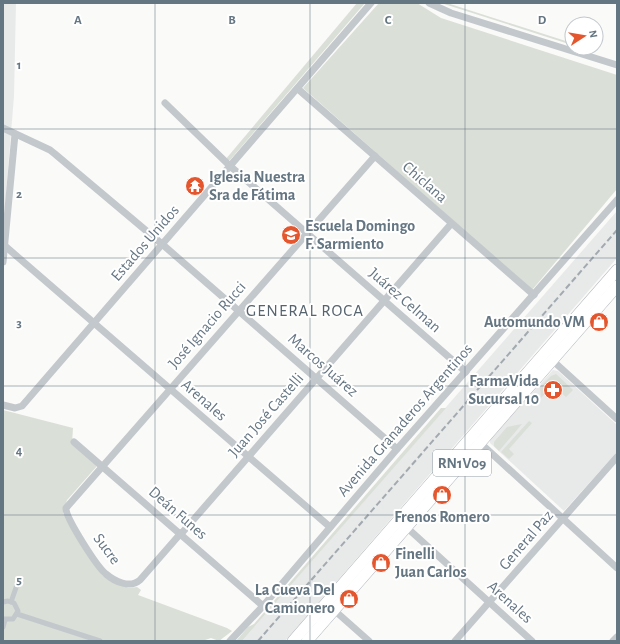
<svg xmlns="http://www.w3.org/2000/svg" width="620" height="644" font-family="'Alegreya Sans',sans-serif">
<rect width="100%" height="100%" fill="#fafaf8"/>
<!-- built -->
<g fill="#e8e9e9">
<polygon points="3,3 16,3 14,96 3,231"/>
<polygon points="617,211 617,258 285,641 242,641"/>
<polygon points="553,370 558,371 617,425 617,452 564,511 490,443 490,439"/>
</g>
<!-- green -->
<g fill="#dadfd7">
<polygon points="357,3 365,3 230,160 225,160"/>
<polygon points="379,3 417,3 441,18 617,75 617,189 532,290 303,88"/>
<polygon points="441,3 447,3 572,43 572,45"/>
<polygon points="556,374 573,390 566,397 553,385 541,398 540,387 551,376"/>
<polygon points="441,408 446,408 242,641 236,641 248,627 254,624"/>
<polygon points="3,410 73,428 72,443 97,466 67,500 63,513 102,575 112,582 129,588 137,587 141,590 138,595 227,628 232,631 219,641 211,638 202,641 3,641"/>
<polygon points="529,421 532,423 509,449 514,454 509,459 501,452"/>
<polygon points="522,424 499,451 494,446 494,442 507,427"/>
</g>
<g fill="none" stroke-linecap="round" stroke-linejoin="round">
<defs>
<g id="primary">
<polyline points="293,641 617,270"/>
<polyline points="307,641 617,286"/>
</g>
</defs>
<!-- primary casing -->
<use href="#primary" stroke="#b5babe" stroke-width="12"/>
<!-- pedestrian -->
<g stroke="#c3c8cc" stroke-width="5">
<polyline points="3,602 8,601 14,603 18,611 13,619 3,619"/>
<polyline points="11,602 18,582"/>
<polyline points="17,614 100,641"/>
<polyline points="3,627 5,620"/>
</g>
<!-- minor -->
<g stroke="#c3c8cc" stroke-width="7">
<polyline points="429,3 451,13 617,65"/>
<polyline points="298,89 534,295"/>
<polyline points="165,103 230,166 466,372"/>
<polyline points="3,128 50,150 55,154 162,244 397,449"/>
<polyline points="5,246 330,527"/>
<polyline points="3,262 15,134"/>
<polyline points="552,360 617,419"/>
<polyline points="3,405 15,408 22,406 371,3"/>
<polyline points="477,440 617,568"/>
<polyline points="74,442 263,606"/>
<polyline points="404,525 532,641"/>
<path d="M181,533l-41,47c-10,9 -26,1 -34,-6 -9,-7 -41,-57 -40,-66l309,-352"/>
<polyline points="181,534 451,224"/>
<polyline points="334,610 369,641"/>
<polyline points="230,641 263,606 397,449 617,200"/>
<polyline points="455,641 617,457"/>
<polyline points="613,641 617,637"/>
</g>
<!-- primary -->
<use href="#primary" stroke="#fff" stroke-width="11"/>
<!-- rail -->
<polyline stroke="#a2aab0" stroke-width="2" stroke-dasharray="6 3" stroke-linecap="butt" points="258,641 617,230"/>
</g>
<!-- grid -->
<path fill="none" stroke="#657683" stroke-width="1" stroke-opacity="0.55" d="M155,3v638M310,3v638M465,3v638M3,129h614M3,258h614M3,386h614M3,515h614"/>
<!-- icons -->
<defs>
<symbol id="temple-disc" viewBox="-11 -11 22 22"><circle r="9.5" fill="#e4572e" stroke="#fff"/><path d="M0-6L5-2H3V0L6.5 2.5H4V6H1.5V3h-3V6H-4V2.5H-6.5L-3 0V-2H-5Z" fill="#fff"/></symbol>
<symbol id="school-disc" viewBox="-11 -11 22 22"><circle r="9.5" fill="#e4572e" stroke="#fff"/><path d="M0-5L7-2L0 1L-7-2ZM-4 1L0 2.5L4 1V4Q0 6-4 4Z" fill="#fff"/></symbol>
<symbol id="shop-disc" viewBox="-11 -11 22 22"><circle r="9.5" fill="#e4572e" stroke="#fff"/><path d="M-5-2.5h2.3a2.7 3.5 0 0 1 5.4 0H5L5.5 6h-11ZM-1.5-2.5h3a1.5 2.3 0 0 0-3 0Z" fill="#fff"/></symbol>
<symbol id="pharmacy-disc" viewBox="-11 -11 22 22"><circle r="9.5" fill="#e4572e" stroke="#fff"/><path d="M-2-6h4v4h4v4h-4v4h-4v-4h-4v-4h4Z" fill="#fff"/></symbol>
</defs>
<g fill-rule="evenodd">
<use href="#temple-disc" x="184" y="175" width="22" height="22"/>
<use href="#school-disc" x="280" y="224" width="22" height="22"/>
<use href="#shop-disc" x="588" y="311" width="22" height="22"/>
<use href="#pharmacy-disc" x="542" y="379" width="22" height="22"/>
<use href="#shop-disc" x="431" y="484" width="22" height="22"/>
<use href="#shop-disc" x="370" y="552" width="22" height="22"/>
<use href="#shop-disc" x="338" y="588" width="22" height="22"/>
</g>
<g text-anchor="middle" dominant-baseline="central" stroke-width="4" stroke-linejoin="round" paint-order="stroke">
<!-- shield labels -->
<rect fill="#fff" stroke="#939fa8" stroke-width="1" x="433" y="450" width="58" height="26" rx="3"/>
<g font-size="15" font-weight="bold" fill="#657683">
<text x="462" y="463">RN1V09</text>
</g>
<!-- poi labels -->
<g font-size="16" font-weight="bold" fill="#657683" stroke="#fff" text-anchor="start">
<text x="209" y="177">Iglesia Nuestra<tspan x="209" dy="18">Sra de Fátima</tspan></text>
<text x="305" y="226">Escuela Domingo<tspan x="305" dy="18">F. Sarmiento</tspan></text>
<text x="585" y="322" text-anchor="end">Automundo VM</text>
<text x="539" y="381" text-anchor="end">FarmaVida<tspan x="539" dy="18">Sucursal 10</tspan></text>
<text x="442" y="517" text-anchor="middle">Frenos Romero</text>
<text x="395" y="554">Finelli<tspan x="395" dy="18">Juan Carlos</tspan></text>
<text x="335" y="590" text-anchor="end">La Cueva Del<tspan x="335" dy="18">Camionero</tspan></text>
</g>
<!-- street labels -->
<g font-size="16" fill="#657683" stroke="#fff">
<text transform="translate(425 182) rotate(41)">Chiclana</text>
<text transform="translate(145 243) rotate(-49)">Estados Unidos</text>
<text transform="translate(405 300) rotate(41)">Juárez Celman</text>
<text transform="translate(207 325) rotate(-49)">José Ignacio Rucci</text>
<text transform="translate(323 365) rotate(41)">Marcos Juárez</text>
<text transform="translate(204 400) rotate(41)">Arenales</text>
<text transform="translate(266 415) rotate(-49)">Juan José Castelli</text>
<text transform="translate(405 420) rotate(-49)">Avenida Granaderos Argentinos</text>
<text transform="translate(178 513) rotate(41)">Deán Funes</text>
<text transform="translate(526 540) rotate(-49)">General Paz</text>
<text transform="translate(107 549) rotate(53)">Sucre</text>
<text transform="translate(510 602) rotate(42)">Arenales</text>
</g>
<!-- neighbourhood labels -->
<g font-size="17" letter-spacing="1" fill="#57646e" stroke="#fff">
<text x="305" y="310">GENERAL ROCA</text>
</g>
</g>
<g font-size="13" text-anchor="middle" font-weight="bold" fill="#657683" stroke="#fff" stroke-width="4" stroke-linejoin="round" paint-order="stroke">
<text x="78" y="24">A</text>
<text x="232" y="24">B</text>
<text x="388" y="24">C</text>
<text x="542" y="24">D</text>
<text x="19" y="69">1</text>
<text x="19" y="198">2</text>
<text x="19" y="327">3</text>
<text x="19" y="455">4</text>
<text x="19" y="584">5</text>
</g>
<!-- border -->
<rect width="620" height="644" fill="none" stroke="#657683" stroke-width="8"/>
<!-- north arrow -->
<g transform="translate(584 36) rotate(78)"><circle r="19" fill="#ffffff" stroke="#c1c8cd"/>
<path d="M0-3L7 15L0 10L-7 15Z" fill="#e4572e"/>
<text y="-6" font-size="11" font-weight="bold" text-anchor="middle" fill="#657683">N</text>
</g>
</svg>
